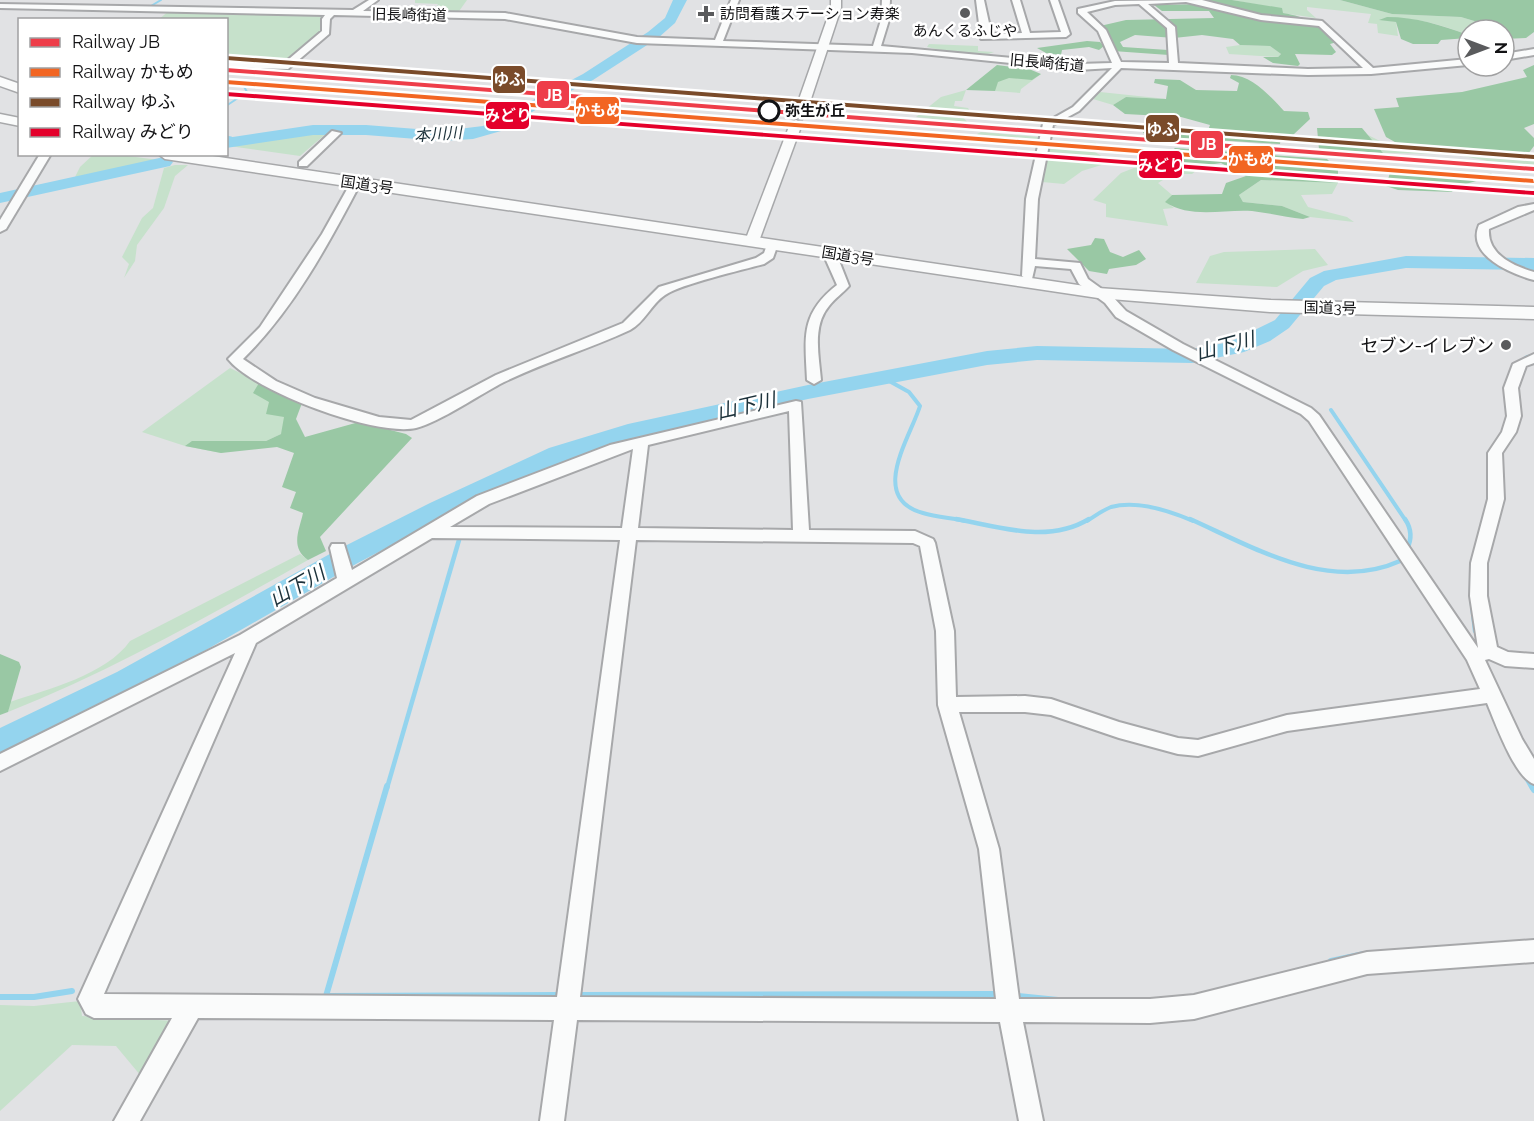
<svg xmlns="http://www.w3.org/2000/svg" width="1534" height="1121" font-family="Raleway,'Noto Sans JP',sans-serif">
<rect width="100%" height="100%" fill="#e1e2e4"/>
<!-- green -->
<g fill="#c6e1cb">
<polygon points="415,0 467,0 457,14 432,14 438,4 415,3"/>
<path d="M1232,0h108l52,14 69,3 39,12 -32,1v5c-29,-11 -56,-19 -87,-16l15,3 2,14 -20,-3 -1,-9 -9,-1 3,-9 -64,-7v3l9,8 -34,-5v-4z"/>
<polygon points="170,10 325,14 321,22 323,32 286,64 227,63 226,20 158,20"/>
<path d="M929,44l49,2v5l16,1c-19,8 -46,-1 -67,-5z"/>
<polygon points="1240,45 1270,46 1281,54 1278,57 1229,54 1226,47"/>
<polygon points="999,73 1041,74 1021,89 1020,93 995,91 990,79"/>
<polygon points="966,90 962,101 955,101 954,106 968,108 972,114 962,116 968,123 916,117 941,97"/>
<polygon points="1100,92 1167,99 1126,97 1113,105 1093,99"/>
<polygon points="328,132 300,156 229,146 248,140"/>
<polygon points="981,132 1039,137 1037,140 985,143 977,134"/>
<polygon points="1368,135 1388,145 1454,148 1490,156 1528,154 1534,156 1534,165 1488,161 1454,154 1383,153"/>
<polygon points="1051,141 1096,143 1095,152 1111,162 1082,171 1064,184 1042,182"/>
<polygon points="94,154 120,155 159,160 75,177 80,167"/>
<polygon points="1167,155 1183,163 1202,166 1192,174 1173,174 1158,183 1172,195 1166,202 1174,208 1163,209 1168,226 1106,217 1106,204 1093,200 1121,173"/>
<polygon points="175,165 188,165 175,176 164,208 137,245 135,261 124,278 129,264 122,257 142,218 153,208 164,168"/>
<polygon points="1261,180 1338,183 1332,194 1301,195 1308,207 1347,217 1354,222 1310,217 1282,206 1243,202 1239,195"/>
<polygon points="1315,249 1328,265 1303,271 1277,287 1196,283 1210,256 1224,252"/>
<polygon points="230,368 302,403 281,434 266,441 221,453 185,446 142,432"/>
<path d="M300,554l8,6c-98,55 -195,110 -300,152l2,-10c38,-13 96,-27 120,-61z"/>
<polygon points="80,1001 82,1016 176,1021 141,1076 116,1046 72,1045 0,1111 0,1005 34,1006"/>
</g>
<!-- forest -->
<g fill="#99c8a4">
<path d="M1205,0h27l50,8 1,5c24,4 37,11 54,29l-7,2 6,8 -4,3 -37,-1 5,10 -2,2 -25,-3 -10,-6h15l3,-3 -11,-8 -30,-1 -7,-6 -31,-4 -28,3 -39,-3 -15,7 3,5 45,3 1,5 -56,-4 2,-6 -15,-19 26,-6 88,-2 -5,-7h-47l-8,-6 51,-1z"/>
<polygon points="1340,0 1534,0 1534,32 1526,38 1504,39 1504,30 1461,17 1392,14"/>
<path d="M1387,17c29,0 54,8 81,18v3l-27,2 -3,4h-25l-12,-5 -5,-17 -17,-2z"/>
<polygon points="1087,41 1100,42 1104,46 1099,50 1089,47 1062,50 1061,55 1046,53 1037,48"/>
<polygon points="997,65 1029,69 1041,74 1032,80 1009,78 998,82 995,91 966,90"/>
<polygon points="1534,65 1534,124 1524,128 1534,138 1534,146 1528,154 1490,156 1454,148 1402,146 1386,137 1374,109 1399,107 1396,98 1462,92 1527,77 1523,70"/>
<path d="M1231,75c21,0 40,22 53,36l24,1 2,7 -17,16 -12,1 -1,8 -134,-8 -4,-5c27,-8 40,0 65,2l3,-8 -29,-8 -56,-3 -12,-9 13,-8 40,2 2,-13 -14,-3 1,-4 25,1 16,10 41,1 2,-8 -9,-5z"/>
<polygon points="1317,128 1362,128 1383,153 1319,149"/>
<path d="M1175,148l152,11 11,11v13l-77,-3 -22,15 4,7 39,4 28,11 -7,2c-17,-2 -34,-6 -51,-8 -28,-2 -62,8 -87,-9l7,-7 50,-1 4,-11 20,-7 -25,-13 -19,3 -19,-3 -16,-8z"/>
<polygon points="1392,166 1444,173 1491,173 1494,176 1455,187 1452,192 1398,190 1386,186"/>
<polygon points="1095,238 1104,239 1110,252 1123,257 1139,250 1146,259 1136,265 1109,269 1107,274 1089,271 1067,249 1091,245"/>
<path d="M259,383l43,20 -6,16 9,18 54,-15 47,12 6,4 -92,99 6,14 -18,9c-18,-13 -9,-29 -5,-47l-13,-5 6,-16 -14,-5 12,-34 -17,-6 -56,6 -36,-7 7,-5h74l15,-7 3,-17 -18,-3 3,-12 -16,-9z"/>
<polygon points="0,654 19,662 21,667 8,712 0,715"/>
</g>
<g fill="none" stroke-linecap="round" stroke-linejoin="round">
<!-- stream-far4 -->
<g stroke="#94d4ee" stroke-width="2">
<polyline points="151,6 161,0"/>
<polyline points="226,106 247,92 242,83"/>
</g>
<!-- stream-far3 -->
<polyline stroke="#94d4ee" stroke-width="3" points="226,137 231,138 226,141"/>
<!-- stream-far2 -->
<g stroke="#94d4ee" stroke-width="4">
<polyline points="1516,365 1527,357 1534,356"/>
<path d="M882,377l27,15 11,14c-10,32 -52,92 3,107 13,4 28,5 42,8"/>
<polyline points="1331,410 1406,521"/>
<path d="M1087,521c8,-5 16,-11 24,-14 26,-7 59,4 82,14"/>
</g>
<!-- stream-far1 -->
<g stroke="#94d4ee" stroke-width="4.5">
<path d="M956,519c44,8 92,25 133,0"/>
<path d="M1190,519c65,29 139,74 210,42l2,-5"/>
<path d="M1405,519c6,9 7,20 2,30"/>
<polyline points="1471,595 1475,631"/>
<polyline points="1525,776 1532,788"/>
<polyline points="387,788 459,540"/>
</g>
<!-- stream -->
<g stroke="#94d4ee" stroke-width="6">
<polyline points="1532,786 1534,790"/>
<polyline points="1331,961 1364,954"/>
<polyline points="580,995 996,994"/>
<polyline points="326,996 387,786"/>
<polyline points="329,996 557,995"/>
<polyline points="1018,996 1058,1000"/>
<polyline points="0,997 34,997 72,991"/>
</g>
<!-- river -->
<g fill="#94d4ee" fill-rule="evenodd">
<polygon points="673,0 687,0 675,23 658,38 593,80 550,101 501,131 473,139 442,141 366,135 313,135 226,148 226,138 313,125 366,125 442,131 483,126 583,74 648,32 665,18"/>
<polygon points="164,157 170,158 173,162 170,166 0,203 0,193"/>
<polygon points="1406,256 1534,258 1534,270 1406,268 1336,280 1324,286 1289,328 1270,341 1244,352 1192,363 1037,360 987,365 808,399 633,438 567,460 448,515 356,564 138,689 0,755 0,728 117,672 337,550 430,503 549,448 628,424 808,385 987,351 1037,346 1192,349 1230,342 1275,320 1310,278 1324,271"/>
</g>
<!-- major-tunnel -->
<polyline stroke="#c2c3c5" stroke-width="11" stroke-dasharray="11 6" stroke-linecap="butt" points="796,124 803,105"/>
<defs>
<g id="minor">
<path d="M369,0h9l-15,11 142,2 132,24 78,3 16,-40h8l-16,41 150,5 8,-26 1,-20h8l-1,20 -8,26 197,18 34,-1 -14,-32 -20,-18v-4l37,-8 87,-1 59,15 61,6 51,47 95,-9v6l-97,9 -63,1 -187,-7 -42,43 -26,14 -15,74 -3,60 45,4 8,16 25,18 13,14 57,33 128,64 8,7 159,233 -8,-52 1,-33 17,-64v-46l14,-21 5,-16 -3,-28 9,-24 21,-10v9l-8,3 -8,22 3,28 -5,16 -14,21 2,46 -17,64v33l10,51 11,5 26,2v14l-29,-2 -16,-7 -4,1 37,79 12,20v25c-19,-6 -39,-62 -47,-81l-200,28 -89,25 -20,-2 -59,-16 -68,-23 -26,-3h-66l40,137 20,150h131l44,-4 173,-43 167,-12v22l-167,12 -173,45 -44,4 -127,-1 20,99h-24l-19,-99 -423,-2 -13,101h-24l14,-101 -356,-2 -58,103h-26l58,-103h-78l-8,-4 -8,-15 157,-346 -235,118v-17l240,-119 97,-57 -7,-30 2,-4h12l8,26 125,-74 133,-51 186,-44 5,1 8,128 106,1 18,8 2,4 19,88 2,66 69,-1 26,3 68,23 59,16 20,2 89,-25 193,-26 -13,-29 -158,-239 -8,-7 -128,-64 -57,-33 -11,-14 -26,-19 -8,-15 -36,-3 -3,13 -4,1 -6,-4 4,-77 17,-75 30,-17 39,-39 -34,2 -166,-17 -275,-10 -132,-24 -171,-4 -4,4 -1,15 -41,35 -62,-2v-6l57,3 39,-33v-12l3,-4 -325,-7v-4l353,6zM1186,2l75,18 58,6 44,42 -55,1 -130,-6 -3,-36 -27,-23zM1139,4l28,24 2,35 -48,-1 -15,-32 -19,-18 28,-7zM789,411l4,119 -155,-2 10,-83zM633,449l-11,79 -172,-1 39,-23zM432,538l188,2 -63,457 -453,-3 152,-351zM636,540l277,3 7,3 16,85 2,74 41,144 17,150 -416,-2z"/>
<polygon points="976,0 984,0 989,23 989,34 1022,33 1012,0 1020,0 1030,33 1061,32 1050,0 1058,0 1070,34 1066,37 981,39"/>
<polygon points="1534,49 1534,55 1504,60 1504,54"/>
<polygon points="332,131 341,133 307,166 299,166 299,162"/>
<polygon points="40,154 51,154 6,229 0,232 0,220"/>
<path d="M355,181l5,3c-32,61 -67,126 -117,175l33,22 39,17 64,19 32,3 85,-45 127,-52 36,-36 97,-29 8,-5 4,-11 10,2 -5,14 -9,6c-22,6 -83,20 -99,31 -14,9 -20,27 -35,35 -41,19 -85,32 -126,52 -22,11 -66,41 -88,46 -40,9 -163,-37 -188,-69l32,-32 62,-93 28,-50z"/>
<path d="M1534,204v6l-45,19c-2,25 24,37 45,43v8c-23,-6 -68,-25 -55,-55l39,-18z"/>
<path d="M830,249l6,4 13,33c-6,7 -14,12 -20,20 -17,20 -10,50 -8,74l-7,4 -7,-4c-2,-43 -7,-66 30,-95l-12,-27 -1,-5z"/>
</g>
<g id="major">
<polygon points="831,0 841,0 841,8 809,105 807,108 799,108 797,105 831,8"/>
<polygon points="796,120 802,124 759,241 757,244 747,244 745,241 790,124"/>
</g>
<g id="highway">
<polygon points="0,77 20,84 20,93 0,86"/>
<polygon points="0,114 20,118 20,126 0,122"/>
<polygon points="158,154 199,154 1098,288 1270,300 1534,307 1534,319 1270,312 1098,298 165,159"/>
</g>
</defs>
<!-- minor casing -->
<use href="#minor" stroke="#a7a8aa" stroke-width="4"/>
<!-- major casing -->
<use href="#major" stroke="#a7a8aa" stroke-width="3"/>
<!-- highway casing -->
<use href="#highway" stroke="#a7a8aa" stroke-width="3"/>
<!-- minor -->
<use href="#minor" fill="#fafbfb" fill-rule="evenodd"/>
<!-- major -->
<use href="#major" fill="#fafbfb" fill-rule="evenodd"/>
<!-- highway -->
<use href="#highway" fill="#fafbfb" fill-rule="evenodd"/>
<defs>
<polygon id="rail-1" points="226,68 1534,167 1534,171 226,72"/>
<polygon id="rail-2" points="226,80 1533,179 1534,183 226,84"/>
<polygon id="rail-3" points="226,56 1534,155 1534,159 227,60"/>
<polygon id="rail-4" points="226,92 1532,191 1534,191 1534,195 226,96"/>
</defs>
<!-- rail-1 casing -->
<use href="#rail-1" stroke="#fff" stroke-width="5"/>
<!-- rail-2 casing -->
<use href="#rail-2" stroke="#fff" stroke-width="5"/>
<!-- rail-3 casing -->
<use href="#rail-3" stroke="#fff" stroke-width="5"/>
<!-- rail-4 casing -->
<use href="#rail-4" stroke="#fff" stroke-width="5"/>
<!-- rail-1 -->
<use href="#rail-1" fill="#ee3d49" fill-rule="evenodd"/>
<!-- rail-2 -->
<use href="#rail-2" fill="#f26522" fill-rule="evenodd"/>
<!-- rail-3 -->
<use href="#rail-3" fill="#7a4b2a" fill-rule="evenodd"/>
<!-- rail-4 -->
<use href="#rail-4" fill="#e4002b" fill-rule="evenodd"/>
</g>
<!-- markers -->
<g fill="#5a5b5d" stroke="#fff" stroke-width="2">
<circle cx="965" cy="13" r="6"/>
<path d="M703 5h6v6h6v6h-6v6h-6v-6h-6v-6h6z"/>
<circle cx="1506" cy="345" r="6"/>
</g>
<circle fill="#fff" stroke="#121214" stroke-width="3" cx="769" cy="111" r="10"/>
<g text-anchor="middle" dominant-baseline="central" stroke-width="5" stroke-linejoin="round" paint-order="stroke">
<!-- far-poi labels -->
<g font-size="15" fill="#121214" stroke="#fff" text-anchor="start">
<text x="720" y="14">訪問看護ステーション寿楽</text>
<text x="965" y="31" text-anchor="middle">あんくるふじや</text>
</g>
<!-- far-street labels -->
<g font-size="15" fill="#121214" stroke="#fff">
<text transform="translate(409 15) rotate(1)">旧長崎街道</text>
<text transform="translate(1047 63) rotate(5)">旧長崎街道</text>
<text transform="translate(367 185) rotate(8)">国道3号</text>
<text transform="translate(848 256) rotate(9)">国道3号</text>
<text transform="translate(1330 308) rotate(1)">国道3号</text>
</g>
<!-- far-stop labels -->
<g font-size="15" font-weight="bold" fill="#121214" stroke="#fff" text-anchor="start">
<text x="785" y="111">弥生が丘</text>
</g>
<!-- far-water labels -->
<g font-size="16" font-style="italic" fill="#1d323b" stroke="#fff">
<text transform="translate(438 134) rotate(-4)">本川川</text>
</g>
<!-- poi labels -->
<g font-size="18" fill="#121214" stroke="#fff" text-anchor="end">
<text x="1494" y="345">セブン-イレブン</text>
</g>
<!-- water labels -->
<g font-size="20" font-style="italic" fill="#1d323b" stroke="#fff">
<text transform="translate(1225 346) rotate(-15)">山下川</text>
<text transform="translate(746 406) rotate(-13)">山下川</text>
<text transform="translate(297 586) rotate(-30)">山下川</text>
</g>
</g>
<g stroke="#fff" stroke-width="2">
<rect x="492" y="65" width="34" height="29" rx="6" fill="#7a4b2a"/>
<rect x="536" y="80" width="34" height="29" rx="6" fill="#ee3d49"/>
<rect x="575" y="96" width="45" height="29" rx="6" fill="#f26522"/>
<rect x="485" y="101" width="45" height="29" rx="6" fill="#e4002b"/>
<rect x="1145" y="114" width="35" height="29" rx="6" fill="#7a4b2a"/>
<rect x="1190" y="130" width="34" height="29" rx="6" fill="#ee3d49"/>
<rect x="1228" y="145" width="46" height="29" rx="6" fill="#f26522"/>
<rect x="1138" y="150" width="45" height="29" rx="6" fill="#e4002b"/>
</g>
<g font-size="16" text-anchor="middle" font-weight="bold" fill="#fff">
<text x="509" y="85">ゆふ</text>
<text x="553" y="101">JB</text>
<text x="598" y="116">かもめ</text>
<text x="508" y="121">みどり</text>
<text x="1162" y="135">ゆふ</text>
<text x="1207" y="150">JB</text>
<text x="1251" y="165">かもめ</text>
<text x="1161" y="171">みどり</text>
</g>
<!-- legend -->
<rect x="18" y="18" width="210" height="138" fill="#ffffff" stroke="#a0a0a1" stroke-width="1.5"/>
<rect x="30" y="38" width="30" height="9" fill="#ee3d49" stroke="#a0a0a1" stroke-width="1.5"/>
<text x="72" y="48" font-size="18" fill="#121214">Railway JB</text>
<rect x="30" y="68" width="30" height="9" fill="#f26522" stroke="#a0a0a1" stroke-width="1.5"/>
<text x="72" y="78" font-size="18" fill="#121214">Railway かもめ</text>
<rect x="30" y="98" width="30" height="9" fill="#7a4b2a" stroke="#a0a0a1" stroke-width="1.5"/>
<text x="72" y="108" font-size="18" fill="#121214">Railway ゆふ</text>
<rect x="30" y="128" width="30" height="9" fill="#e4002b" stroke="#a0a0a1" stroke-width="1.5"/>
<text x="72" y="138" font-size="18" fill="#121214">Railway みどり</text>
<!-- north arrow -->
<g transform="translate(1486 48) rotate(90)"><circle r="28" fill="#ffffff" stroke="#a0a0a1" stroke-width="1.5"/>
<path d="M0-4.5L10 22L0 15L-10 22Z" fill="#5a5b5d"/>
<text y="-9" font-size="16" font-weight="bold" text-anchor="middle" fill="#121214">N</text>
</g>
</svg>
